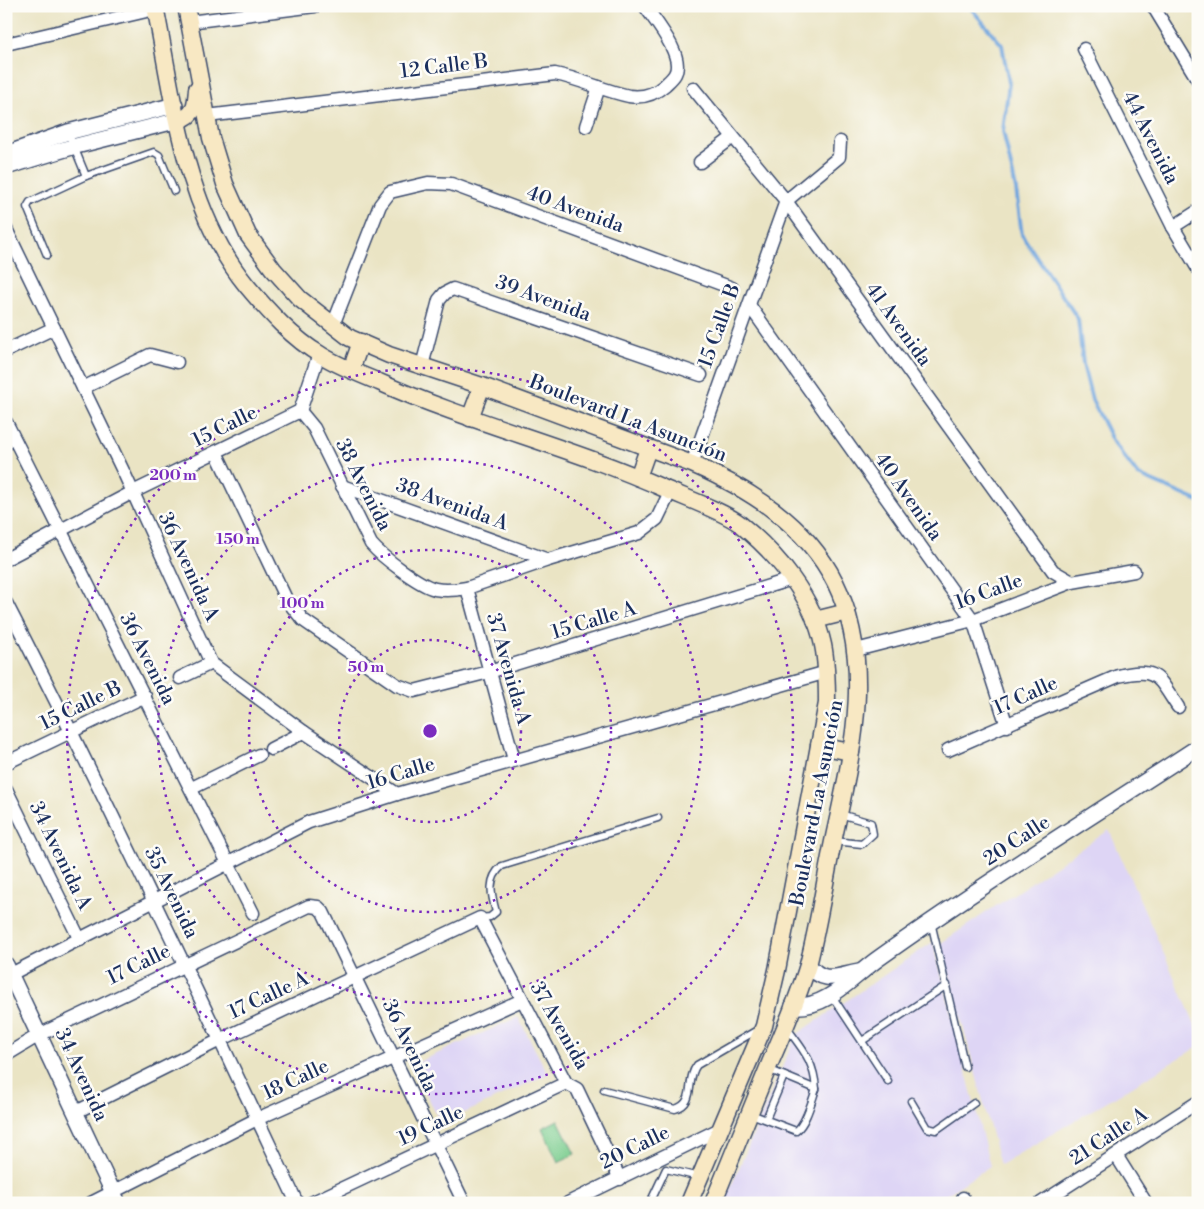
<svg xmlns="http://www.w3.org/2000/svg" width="1204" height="1209" font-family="'Libre Bodoni',serif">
<rect width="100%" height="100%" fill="#fdfcf7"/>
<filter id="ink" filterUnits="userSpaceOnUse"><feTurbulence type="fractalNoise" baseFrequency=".02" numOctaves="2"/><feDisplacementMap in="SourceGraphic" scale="10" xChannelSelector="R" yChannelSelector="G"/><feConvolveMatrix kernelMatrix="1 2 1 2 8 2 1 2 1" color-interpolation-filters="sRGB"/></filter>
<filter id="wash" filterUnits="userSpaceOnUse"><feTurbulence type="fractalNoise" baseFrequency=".0096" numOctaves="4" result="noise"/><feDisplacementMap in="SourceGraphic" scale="20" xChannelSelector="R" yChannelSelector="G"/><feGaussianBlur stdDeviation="1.12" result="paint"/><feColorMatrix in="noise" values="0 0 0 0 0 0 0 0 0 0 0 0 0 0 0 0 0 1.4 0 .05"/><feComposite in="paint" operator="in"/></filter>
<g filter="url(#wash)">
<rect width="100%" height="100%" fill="#eae4c4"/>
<!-- built -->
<g fill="#ded5f5">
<polygon points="1109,830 1198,1031 1198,1047 1000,1165 941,943"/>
<polygon points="933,942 990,1166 934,1203 724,1203 796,1035"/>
<polygon points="518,1017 548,1074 441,1124 412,1065"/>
</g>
<!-- green -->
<polygon fill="#7ccd8f" stroke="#4c7e76" points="558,1120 575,1154 558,1162 542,1128"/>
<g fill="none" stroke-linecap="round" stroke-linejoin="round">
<!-- stream -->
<polyline stroke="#70a5dd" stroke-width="4" points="969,6 1002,45 1009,83 1003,131 1016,189 1022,235 1078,319 1083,364 1092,400 1113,442 1138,475 1198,501"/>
</g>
</g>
<g filter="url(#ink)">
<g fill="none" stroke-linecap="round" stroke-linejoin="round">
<defs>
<g id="service">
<polyline points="86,176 154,152 159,155 174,191"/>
<polyline points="47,255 27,207 30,202 86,176 68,132"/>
<polyline points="834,841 862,844 873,834 871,823 840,814"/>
<path d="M480,918l10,-1 6,-5c-5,-18 -9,-33 6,-46l156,-48"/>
<polyline points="931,922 965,1067"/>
<polyline points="832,996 888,1081"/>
<path d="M787,1028c16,22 27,33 29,61"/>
<polyline points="862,1041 947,985"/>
<path d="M604,1090l71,19c22,-6 10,-29 22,-44l62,-36"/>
<polyline points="911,1101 927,1128 936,1130 974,1103"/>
<path d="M751,1114l45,17c10,-7 16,-31 20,-42l-48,-20"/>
<polyline points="766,1119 784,1076"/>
<polyline points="650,1203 666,1169 699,1177"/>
</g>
<g id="minor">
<polyline points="1153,6 1198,80"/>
<polyline points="189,22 315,6"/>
<polyline points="6,44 155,9"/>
<polyline points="1084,49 1173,227 1198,269"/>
<polyline points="693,88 786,201 1053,571 1072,582"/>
<path d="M207,116l348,-42c26,5 49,17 74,22 13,2 26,-2 36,-11 3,-3 8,-7 10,-11 10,-18 -20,-53 -30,-68"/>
<polyline points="586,126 599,87"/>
<polyline points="700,162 733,137"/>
<polyline points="1173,227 1198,211"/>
<polyline points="6,229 125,475 211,663 304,732 397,794"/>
<polyline points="749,305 973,620 1007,726"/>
<polyline points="333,325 380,205 390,192 428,183 451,184 732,288"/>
<polyline points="6,351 54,328"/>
<polyline points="422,366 439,300 445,293 453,289 701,375"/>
<polyline points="83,388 150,355 177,362"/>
<path d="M300,411l14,17 57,116c11,13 48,41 64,45 11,2 21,1 32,-1l81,-28 91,-27 18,-14 13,-27"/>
<polyline points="6,422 253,913"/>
<polyline points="216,452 286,599 303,620 397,685 414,691 489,672 792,579"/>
<polyline points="692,464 786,201 839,157 840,142"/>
<polyline points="342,486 548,560"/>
<polyline points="6,559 133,492 300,411 319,354"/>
<polyline points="467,588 514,760"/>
<path d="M6,603c102,198 196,399 291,600"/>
<polyline points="856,650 973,620 1072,582 1134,571"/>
<polyline points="180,678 211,663"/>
<polyline points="271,749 304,732"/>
<path d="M948,750l170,-74c40,-9 39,0 60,31"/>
<polyline points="6,763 145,696"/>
<polyline points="192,788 259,755"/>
<polyline points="6,789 80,940"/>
<polyline points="11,974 309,822 397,794 827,672"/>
<polyline points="6,1055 39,1035 309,906 318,907 323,912 464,1203"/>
<polyline points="76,1112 220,1040 480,918 566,1083 577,1089 620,1179"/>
<polyline points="1116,1155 1146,1203"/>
<polyline points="963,1198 966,1203"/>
<polyline points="91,1203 257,1119 522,1000"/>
<polyline points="311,1203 566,1083"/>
<polyline points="568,1203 720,1129"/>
<polyline points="1041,1203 1198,1102"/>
</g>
<g id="tertiary">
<polyline points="6,154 68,132 175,105"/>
<polyline points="6,167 72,147 179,120"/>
<path d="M808,964c15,21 29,12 51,8"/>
<polyline points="6,965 118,1203"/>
<path d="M793,1006c34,3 60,-30 86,-48 104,-74 212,-141 319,-211"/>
</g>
<g id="secondary">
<path d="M155,6c19,95 29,203 92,280 21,25 46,53 74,69 18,11 38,19 58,27 92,41 192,65 284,106 20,9 62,24 77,36 37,30 73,73 83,121 4,19 4,39 4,58l-50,267 -13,56 -75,177"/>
<path d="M186,6l25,132 14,46 23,51 25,34 27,30 50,39 39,17 93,31 210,78c57,25 114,60 143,118 40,81 17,171 -1,255 -9,42 -15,86 -26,128 -10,33 -24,66 -38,98 -19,47 -38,93 -57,140"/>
<path d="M179,120c16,-4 17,-16 18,-31"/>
<polyline points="351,370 361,342"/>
<polyline points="470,418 482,386"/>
<polyline points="638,477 648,449"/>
<polyline points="815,620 847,612"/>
<polyline points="819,746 851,752"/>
</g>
</defs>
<!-- service casing -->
<use href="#service" stroke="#3a4a6d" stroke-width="9"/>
<!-- minor casing -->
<use href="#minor" stroke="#3a4a6d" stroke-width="15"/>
<!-- tertiary casing -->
<use href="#tertiary" stroke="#3a4a6d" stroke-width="18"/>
<!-- secondary casing -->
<use href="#secondary" stroke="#3a4a6d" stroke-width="19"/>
<!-- service -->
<use href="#service" stroke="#fff" stroke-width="6"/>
<!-- minor -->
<use href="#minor" stroke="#fff" stroke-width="12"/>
<!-- tertiary -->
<use href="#tertiary" stroke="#fff" stroke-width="15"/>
<!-- secondary -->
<use href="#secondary" stroke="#f8e8c3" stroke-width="16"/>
</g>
</g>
<!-- distance rings -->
<g fill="none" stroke="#7b2cbf" stroke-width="2.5" stroke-dasharray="2.5 5">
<circle cx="430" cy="731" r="91"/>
<circle cx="430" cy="731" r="181"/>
<circle cx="430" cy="731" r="272"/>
<circle cx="430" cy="731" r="363"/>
</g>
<g text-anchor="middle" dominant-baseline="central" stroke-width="5" stroke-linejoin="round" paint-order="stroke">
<!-- street labels -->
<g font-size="20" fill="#1b2f5e" stroke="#fdfcf7">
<text transform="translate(444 67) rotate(-7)">12 Calle B</text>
<text transform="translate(1150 138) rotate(63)">44 Avenida</text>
<text transform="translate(575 210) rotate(20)">40 Avenida</text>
<text transform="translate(543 299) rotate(20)">39 Avenida</text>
<text transform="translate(898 325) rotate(54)">41 Avenida</text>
<text transform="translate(720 326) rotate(-70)">15 Calle B</text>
<text transform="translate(628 419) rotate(21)">Boulevard La Asunción</text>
<text transform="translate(225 427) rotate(-26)">15 Calle</text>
<text transform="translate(363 485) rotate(63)">38 Avenida</text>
<text transform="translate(908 497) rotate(55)">40 Avenida</text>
<text transform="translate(452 505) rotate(20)">38 Avenida A</text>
<text transform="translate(188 567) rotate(65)">36 Avenida A</text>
<text transform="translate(989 592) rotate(-20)">16 Calle</text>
<text transform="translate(594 621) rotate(-17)">15 Calle A</text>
<text transform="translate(147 659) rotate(63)">36 Avenida</text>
<text transform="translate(508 669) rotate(74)">37 Avenida A</text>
<text transform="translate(1026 696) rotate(-24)">17 Calle</text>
<text transform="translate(81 706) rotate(-26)">15 Calle B</text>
<text transform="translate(401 774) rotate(-17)">16 Calle</text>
<text transform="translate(817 803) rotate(-79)">Boulevard La Asunción</text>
<text transform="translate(1017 841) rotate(-33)">20 Calle</text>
<text transform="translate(60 856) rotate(64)">34 Avenida A</text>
<text transform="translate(171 893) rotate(64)">35 Avenida</text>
<text transform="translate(139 965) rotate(-26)">17 Calle</text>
<text transform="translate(269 996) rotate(-25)">17 Calle A</text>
<text transform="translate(559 1026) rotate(60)">37 Avenida</text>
<text transform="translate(409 1046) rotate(64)">36 Avenida</text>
<text transform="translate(81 1075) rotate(65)">34 Avenida</text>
<text transform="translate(296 1080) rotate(-25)">18 Calle</text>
<text transform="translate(431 1126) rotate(-25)">19 Calle</text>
<text transform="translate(1109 1137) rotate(-33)">21 Calle A</text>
<text transform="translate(635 1148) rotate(-26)">20 Calle</text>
</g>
</g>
<circle cx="430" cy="731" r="8" fill="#7b2cbf" stroke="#fdfcf7" stroke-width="2.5"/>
<g font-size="15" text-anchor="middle" font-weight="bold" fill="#7b2cbf" stroke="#fdfcf7" stroke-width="5" stroke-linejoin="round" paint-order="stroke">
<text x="173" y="480">200 m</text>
<text x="238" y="544">150 m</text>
<text x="302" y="608">100 m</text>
<text x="366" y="672">50 m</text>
</g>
<!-- margin -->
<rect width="1204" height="1209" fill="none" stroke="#fdfcf7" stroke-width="25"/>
</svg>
